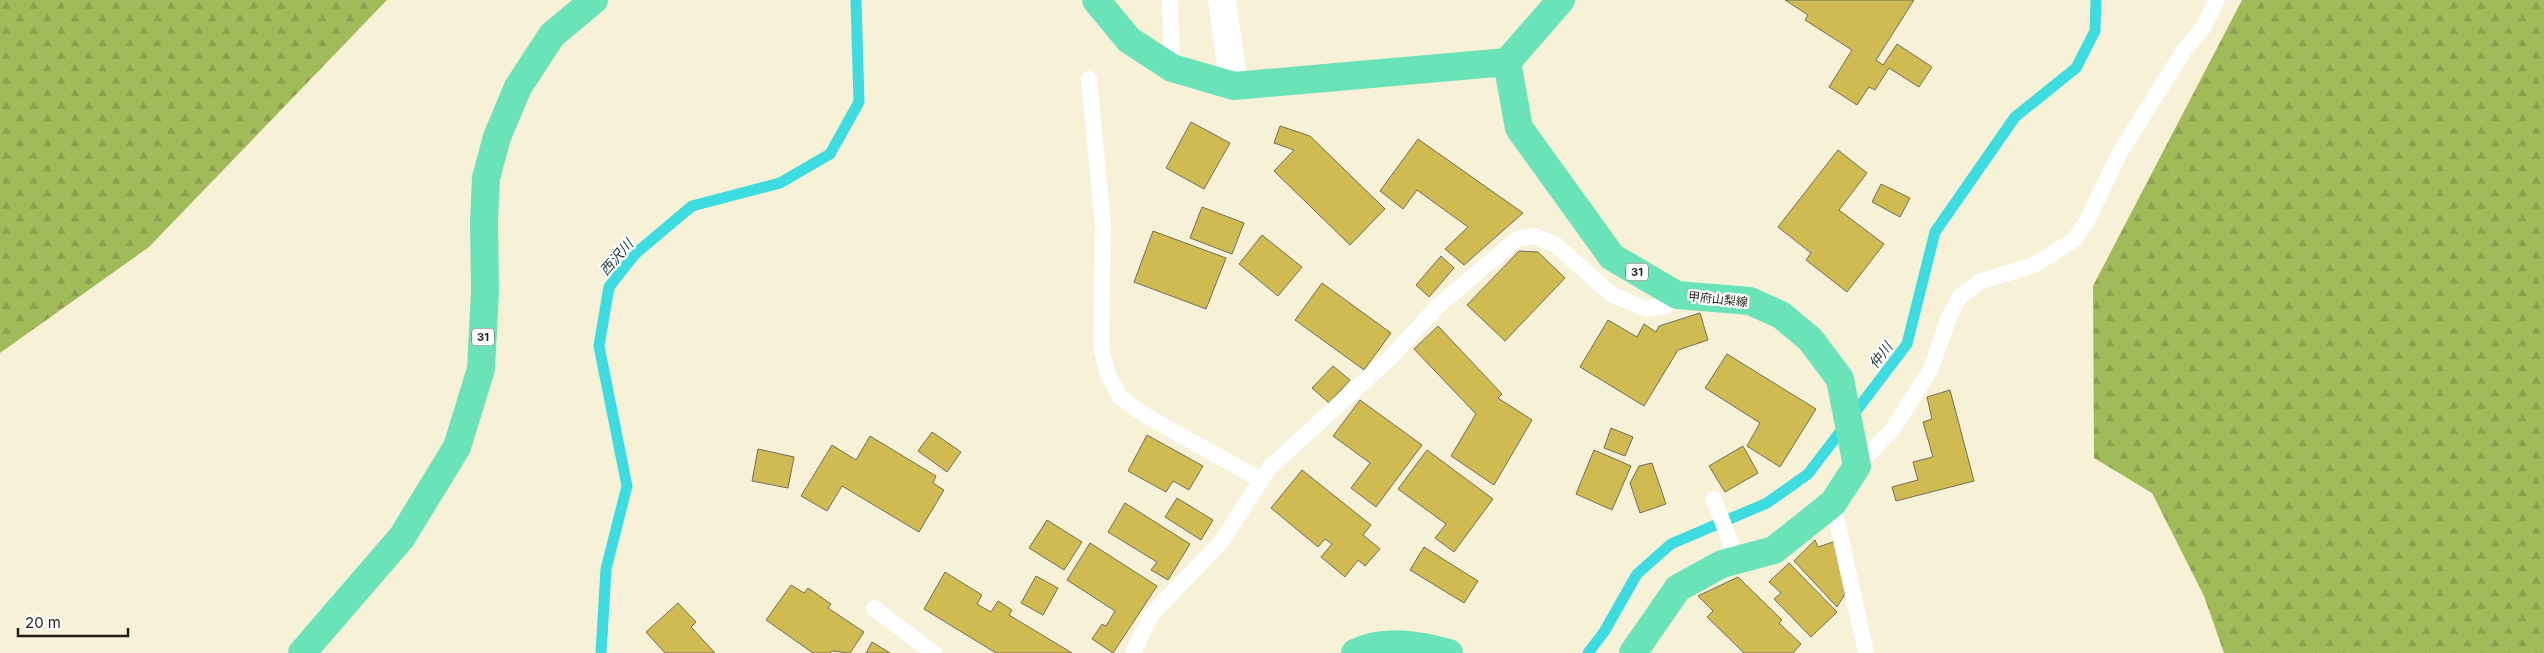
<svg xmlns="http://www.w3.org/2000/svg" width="2544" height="653" font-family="Inter,'Noto Sans JP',sans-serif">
<defs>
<pattern id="forest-firs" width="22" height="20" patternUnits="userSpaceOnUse" patternTransform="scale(1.25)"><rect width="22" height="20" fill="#a1bb5b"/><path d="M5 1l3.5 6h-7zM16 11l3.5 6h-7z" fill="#8aa04e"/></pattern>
</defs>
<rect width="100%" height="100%" fill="#f6f1d7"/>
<!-- forest -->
<g fill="url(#forest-firs)">
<polygon points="0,0 387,0 149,247 0,353"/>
<polygon points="2242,0 2544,0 2544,653 2224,653 2204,596 2152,493 2094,458 2093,286"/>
</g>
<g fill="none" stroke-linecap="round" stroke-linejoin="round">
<!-- stream -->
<g stroke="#3cdce1" stroke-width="11">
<polyline points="601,653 606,569 627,486 599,346 609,287 635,254 692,206 780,183 830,154 859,102 856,0"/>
<polyline points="1588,653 1604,632 1637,574 1671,544 1767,503 1808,474 1907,344 1935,232 2015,117 2076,68 2095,31 2096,0"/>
</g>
</g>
<!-- building -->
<g fill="#cfbb52" stroke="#736f58">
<polygon points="1785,0 1914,0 1876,60 1883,65 1897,44 1932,67 1919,87 1889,68 1875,90 1869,87 1857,105 1829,87 1852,50 1805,20 1808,15"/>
<polygon points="1191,122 1230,143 1204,189 1166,168"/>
<polygon points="1280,126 1310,136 1385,209 1350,245 1274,171 1294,150 1274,143"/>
<polygon points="1418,139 1523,213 1464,265 1445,249 1468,227 1417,190 1403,209 1380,191"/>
<polygon points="1838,150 1867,173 1839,210 1884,244 1847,292 1806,260 1811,253 1778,227"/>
<polygon points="1881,184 1910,198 1900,217 1872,202"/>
<polygon points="1202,207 1244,223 1232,254 1190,238"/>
<polygon points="1153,231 1226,258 1206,309 1134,282"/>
<polygon points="1262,235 1302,267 1278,296 1239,264"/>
<polygon points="1519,251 1538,252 1565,278 1505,341 1467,305"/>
<polygon points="1441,256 1454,268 1429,297 1416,285"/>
<polygon points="1322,283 1391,333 1364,370 1295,320"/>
<polygon points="1700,313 1708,340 1678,350 1644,406 1580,367 1608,320 1637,337 1644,324 1656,332 1659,326"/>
<polygon points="1438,326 1502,394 1498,398 1532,420 1494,485 1451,456 1476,414 1414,349"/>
<polygon points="1727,354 1816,409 1780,467 1747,446 1760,423 1705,388"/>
<polygon points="1333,366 1350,380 1329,403 1312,388"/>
<polygon points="1950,390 1974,481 1896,501 1892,487 1918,480 1913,462 1933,457 1923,422 1932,419 1927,397"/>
<polygon points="1360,400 1422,445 1376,507 1351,488 1370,463 1333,436"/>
<polygon points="1611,428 1633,437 1625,456 1604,448"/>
<polygon points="932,432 961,452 947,472 918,451"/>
<polygon points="1147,435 1203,466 1189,490 1173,481 1166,492 1128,471"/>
<polygon points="870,436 936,476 933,483 944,490 919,532 842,486 827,511 801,496 832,445 856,460"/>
<polygon points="1743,446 1758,473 1725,492 1709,466"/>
<polygon points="758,449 794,457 788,488 752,481"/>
<polygon points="1427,450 1493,499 1454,552 1435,538 1446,524 1398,489"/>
<polygon points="1594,450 1631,466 1612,510 1576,494"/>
<polygon points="1652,463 1666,504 1640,513 1630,483 1639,466"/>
<polygon points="1302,470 1371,525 1363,535 1380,549 1365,566 1358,560 1345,577 1321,557 1332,544 1325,539 1318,547 1271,508"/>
<polygon points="1177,498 1213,520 1201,540 1165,517"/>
<polygon points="1125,503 1190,544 1168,580 1151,570 1157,562 1108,532"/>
<polygon points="1047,520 1082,542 1064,570 1029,548"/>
<polygon points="1815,540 1818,547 1836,541 1845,594 1837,607 1794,561"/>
<polygon points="1090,543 1157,586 1113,653 1092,639 1102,624 1106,626 1115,611 1067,580"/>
<polygon points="1424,547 1478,581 1464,603 1410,570"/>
<polygon points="1789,563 1837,612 1811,637 1774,599 1781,593 1769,582"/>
<polygon points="945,572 982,595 977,604 991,612 998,601 1012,610 1009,615 1072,653 996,653 924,609"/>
<polygon points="1036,576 1058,588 1043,615 1021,603"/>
<polygon points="1738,577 1782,620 1779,623 1801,644 1793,653 1744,653 1707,617 1713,611 1698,596"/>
<polygon points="791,585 804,593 808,588 831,604 828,608 864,632 850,653 832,651 830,653 813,653 766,620"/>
<polygon points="678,603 696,622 691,627 715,653 665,653 646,632"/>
<polygon points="872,642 890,653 866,653"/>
</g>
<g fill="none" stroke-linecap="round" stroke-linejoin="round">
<!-- lane -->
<g stroke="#fff" stroke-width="16">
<polyline points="1170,0 1172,68"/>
<polyline points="1089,79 1103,226 1101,347 1107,372 1120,397 1148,417 1261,480"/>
<polyline points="1857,466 1892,430 1931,369 1949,317 1960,297 1979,282 2034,265 2075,239 2087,221 2119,154 2185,49 2203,28 2217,0"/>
<polyline points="1714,499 1737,560"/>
<polyline points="1833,503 1866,653"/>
<polyline points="874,608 934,653"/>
<polyline points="1133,653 1151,615 1221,542 1269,468 1391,357 1439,305 1517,239 1535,236 1556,245 1611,294 1646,309 1666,306 1677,295"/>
</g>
<!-- street -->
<polyline stroke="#fff" stroke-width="28" points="1222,0 1234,86"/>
<!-- primary -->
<g stroke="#6ae3b9" stroke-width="28">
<polyline points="1096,0 1129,40 1172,68 1234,86 1507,62"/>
<polyline points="1507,62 1519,128 1612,257 1677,295 1750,301 1781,315 1810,339 1840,379 1857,466 1833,503 1774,550 1722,564 1678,588 1633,653"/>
<polyline points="1507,62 1561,0"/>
<polyline points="302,653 402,537 457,447 481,369 485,291 484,222 486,178 497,137 518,87 552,35 594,0"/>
<path d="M1355,653c29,-15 65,-8 94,0"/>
</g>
</g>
<g text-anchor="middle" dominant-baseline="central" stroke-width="4.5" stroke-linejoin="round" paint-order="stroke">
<!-- shield labels -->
<g fill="#fff" stroke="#64625c" stroke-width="1">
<rect x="1626" y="263.5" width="22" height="17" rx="4"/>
<rect x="472" y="328.5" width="22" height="17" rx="4"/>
</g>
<g font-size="11" font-weight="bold" fill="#211f16">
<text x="1637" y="272">31</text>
<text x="483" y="337">31</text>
</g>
<!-- street labels -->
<g font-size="12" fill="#211f16" stroke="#fff">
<text transform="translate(1718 299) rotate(6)">甲府山梨線</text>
</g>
<!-- water labels -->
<g font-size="14" font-style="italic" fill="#1f393a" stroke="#fff">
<text transform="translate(616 257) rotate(-49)">西沢川</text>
<text transform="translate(1880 355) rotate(-53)">仲川</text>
</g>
</g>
<!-- scale -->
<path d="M18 628v8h110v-8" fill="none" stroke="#211f16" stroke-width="2.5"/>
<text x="25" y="628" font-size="15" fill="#211f16" stroke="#ffffff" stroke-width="4" paint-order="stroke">20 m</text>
</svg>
